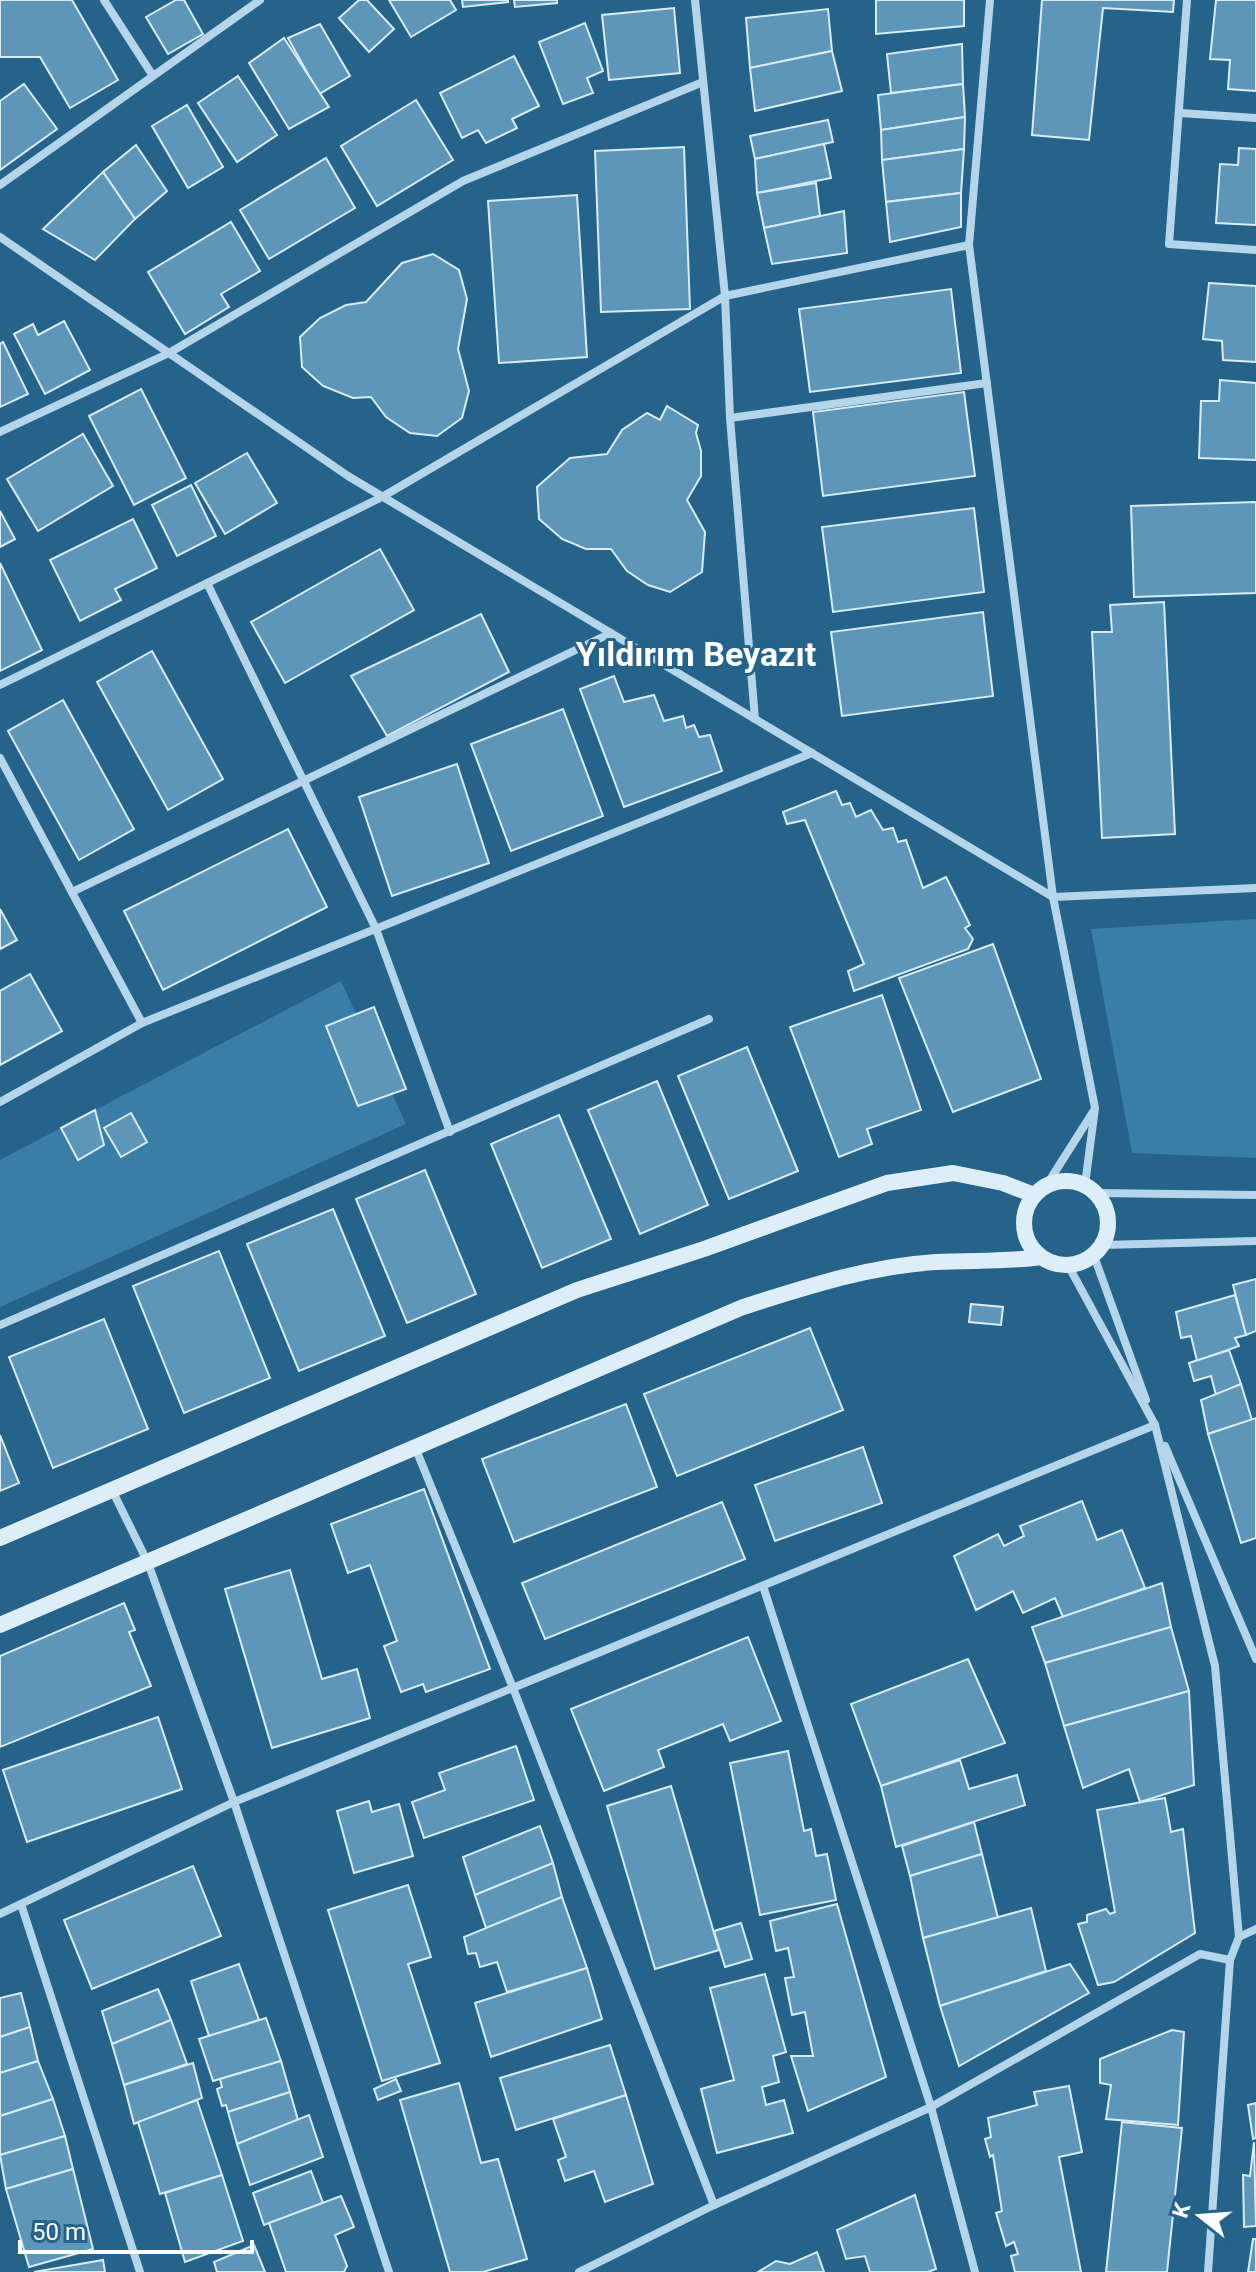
<svg xmlns="http://www.w3.org/2000/svg" width="1256" height="2272" font-family="Roboto,sans-serif">
<rect width="100%" height="100%" fill="#26638a"/>
<!-- green -->
<g fill="#3a7ea7">
<polygon points="1256,919 1256,1158 1132,1153 1091,929"/>
<polygon points="341,981 406,1124 0,1307 0,1160"/>
</g>
<!-- building -->
<g fill="#5e96b9" stroke="#d8ecf7" stroke-width="2">
<polygon points="0,0 72,0 118,80 70,108 40,57 0,57"/>
<polygon points="176,0 184,0 203,34 168,54 146,17"/>
<polygon points="359,0 367,0 394,29 369,52 339,18"/>
<polygon points="389,0 450,0 456,10 411,37"/>
<polygon points="462,0 508,0 508,2 463,7"/>
<polygon points="514,0 557,0 557,3 515,7"/>
<polygon points="876,0 964,0 964,26 876,34"/>
<polygon points="1042,0 1174,0 1173,12 1103,8 1089,140 1032,135"/>
<polygon points="1216,0 1256,0 1256,91 1228,89 1230,60 1210,59"/>
<polygon points="674,8 680,73 609,80 602,15"/>
<polygon points="828,9 832,51 750,68 746,18"/>
<polygon points="585,23 603,71 587,78 593,93 563,104 539,42"/>
<polygon points="320,24 350,76 319,94 288,38"/>
<polygon points="284,38 329,107 289,129 249,63"/>
<polygon points="962,44 963,84 891,93 887,54"/>
<polygon points="832,51 842,91 755,111 750,68"/>
<polygon points="514,56 539,106 512,119 517,128 486,143 478,130 462,138 440,93"/>
<polygon points="238,76 277,135 237,162 198,103"/>
<polygon points="24,84 57,129 0,170 0,101"/>
<polygon points="963,84 965,117 881,130 878,95"/>
<polygon points="416,100 453,160 377,206 341,146"/>
<polygon points="187,105 223,167 188,188 152,126"/>
<polygon points="965,117 964,149 882,160 881,130"/>
<polygon points="828,120 833,142 755,159 750,136"/>
<polygon points="824,144 831,178 757,193 755,159"/>
<polygon points="136,145 167,191 135,219 103,172"/>
<polygon points="684,147 690,309 601,312 595,151"/>
<polygon points="1239,148 1256,149 1256,225 1216,223 1220,164 1238,165"/>
<polygon points="964,149 961,193 886,202 882,160"/>
<polygon points="326,158 355,208 269,259 240,210"/>
<polygon points="103,172 135,219 95,260 43,229"/>
<polygon points="816,183 820,216 764,228 757,193"/>
<polygon points="961,193 961,227 890,242 886,202"/>
<polygon points="577,195 587,357 499,363 488,201"/>
<polygon points="844,211 847,253 772,264 764,228"/>
<polygon points="231,222 260,271 221,294 229,307 185,334 148,272"/>
<polygon points="433,254 459,270 467,299 458,349 469,391 462,418 437,436 410,433 386,417 371,397 353,398 323,386 302,367 300,337 320,318 346,305 366,302 402,263"/>
<polygon points="1209,283 1256,286 1256,362 1223,360 1222,341 1203,339"/>
<polygon points="951,289 961,373 810,392 799,309"/>
<polygon points="64,321 90,370 45,394 14,334 33,324 38,335"/>
<polygon points="3,342 28,394 0,407 0,344"/>
<polygon points="1220,380 1256,383 1256,460 1199,458 1201,401 1219,401"/>
<polygon points="141,389 186,478 134,505 89,416"/>
<polygon points="964,392 975,476 823,496 813,412"/>
<polygon points="667,406 698,425 696,433 701,451 701,476 687,500 705,532 702,572 670,592 648,585 627,571 611,549 586,549 562,539 539,519 537,487 570,458 607,454 622,430 647,413 660,420"/>
<polygon points="83,434 113,486 38,531 7,479"/>
<polygon points="247,453 277,503 225,534 195,483"/>
<polygon points="191,485 216,536 177,556 152,505"/>
<polygon points="1256,502 1256,593 1134,597 1131,506"/>
<polygon points="974,508 984,592 833,612 822,527"/>
<polygon points="0,511 15,539 0,547"/>
<polygon points="133,519 157,568 115,589 121,600 80,621 50,560"/>
<polygon points="380,549 414,610 285,683 251,622"/>
<polygon points="0,563 42,650 0,671"/>
<polygon points="1164,602 1175,834 1102,838 1092,632 1112,632 1110,605"/>
<polygon points="983,612 993,696 842,716 831,632"/>
<polygon points="481,614 509,672 387,736 351,676"/>
<polygon points="152,651 223,779 168,810 97,682"/>
<polygon points="614,676 624,702 654,695 664,721 683,716 686,728 694,725 699,737 710,735 722,771 624,807 580,689"/>
<polygon points="63,700 134,829 79,860 8,731"/>
<polygon points="563,709 603,816 511,851 471,744"/>
<polygon points="457,764 489,863 392,896 359,797"/>
<polygon points="836,791 842,805 850,803 856,817 871,810 883,830 893,828 898,842 906,840 923,888 946,877 970,925 965,928 973,939 968,949 854,991 848,971 864,964 805,820 787,824 783,812"/>
<polygon points="288,829 327,907 163,990 124,911"/>
<polygon points="0,909 17,940 0,949"/>
<polygon points="993,944 1041,1079 953,1112 899,978"/>
<polygon points="30,974 62,1031 0,1065 0,991"/>
<polygon points="882,995 921,1110 867,1129 872,1144 839,1157 790,1027"/>
<polygon points="374,1007 406,1089 358,1106 326,1026"/>
<polygon points="747,1047 798,1171 729,1199 678,1076"/>
<polygon points="657,1081 708,1205 640,1234 588,1110"/>
<polygon points="95,1110 104,1145 78,1160 61,1128"/>
<polygon points="131,1113 147,1142 121,1157 104,1128"/>
<polygon points="559,1115 611,1239 542,1268 491,1144"/>
<polygon points="425,1170 476,1294 407,1323 356,1199"/>
<polygon points="333,1209 385,1336 299,1371 247,1244"/>
<polygon points="219,1251 270,1378 184,1413 133,1286"/>
<polygon points="1256,1279 1256,1331 1246,1335 1233,1285"/>
<polygon points="1235,1295 1246,1335 1235,1338 1239,1346 1197,1361 1191,1336 1181,1338 1176,1312"/>
<polygon points="971,1304 1003,1307 1001,1325 969,1322"/>
<polygon points="104,1319 148,1429 53,1468 9,1357"/>
<polygon points="810,1328 843,1410 677,1476 644,1394"/>
<polygon points="1229,1350 1241,1384 1216,1395 1211,1376 1194,1381 1189,1363"/>
<polygon points="1241,1384 1252,1420 1208,1434 1201,1400"/>
<polygon points="626,1404 657,1487 514,1542 482,1459"/>
<polygon points="1256,1418 1256,1538 1241,1543 1208,1434"/>
<polygon points="0,1435 19,1483 0,1491"/>
<polygon points="863,1447 882,1503 775,1541 755,1485"/>
<polygon points="424,1489 490,1669 426,1692 423,1684 401,1692 384,1646 397,1641 370,1565 348,1573 331,1524"/>
<polygon points="1082,1501 1097,1540 1122,1530 1145,1588 1063,1617 1055,1598 1023,1613 1013,1591 976,1610 954,1556 998,1534 1004,1546 1024,1536 1020,1526"/>
<polygon points="722,1502 745,1559 545,1639 522,1583"/>
<polygon points="290,1570 322,1679 357,1669 370,1718 272,1748 225,1589"/>
<polygon points="1162,1583 1171,1627 1045,1663 1032,1627"/>
<polygon points="124,1603 135,1630 129,1632 151,1686 0,1747 0,1656"/>
<polygon points="1171,1627 1189,1691 1064,1726 1045,1663"/>
<polygon points="748,1637 781,1721 730,1741 723,1724 658,1750 664,1767 604,1791 571,1709"/>
<polygon points="968,1659 1005,1743 881,1786 851,1704"/>
<polygon points="1189,1691 1194,1785 1140,1802 1129,1769 1083,1788 1064,1726"/>
<polygon points="158,1717 182,1789 27,1842 3,1770"/>
<polygon points="516,1746 534,1800 424,1838 412,1802 445,1790 439,1773"/>
<polygon points="788,1751 804,1831 811,1829 816,1856 827,1854 836,1900 760,1915 730,1763"/>
<polygon points="960,1760 969,1789 1017,1775 1025,1805 896,1847 881,1786"/>
<polygon points="671,1786 719,1950 655,1969 607,1806"/>
<polygon points="1165,1798 1171,1832 1183,1829 1195,1933 1114,1982 1098,1985 1078,1924 1087,1922 1087,1915 1106,1909 1110,1914 1115,1912 1097,1810"/>
<polygon points="369,1801 372,1812 399,1804 413,1856 354,1873 337,1811"/>
<polygon points="974,1822 982,1854 910,1876 902,1846"/>
<polygon points="540,1826 553,1863 475,1895 463,1857"/>
<polygon points="982,1854 998,1918 923,1938 910,1876"/>
<polygon points="553,1863 562,1897 486,1928 475,1895"/>
<polygon points="193,1866 221,1936 92,1989 64,1920"/>
<polygon points="408,1885 431,1957 408,1964 440,2063 382,2081 328,1910"/>
<polygon points="562,1897 587,1968 507,1992 497,1962 480,1967 476,1953 468,1954 464,1937"/>
<polygon points="837,1904 886,2077 808,2111 791,2056 813,2056 805,2012 792,2015 785,1978 794,1977 788,1948 776,1951 770,1921"/>
<polygon points="1031,1908 1046,1971 940,2006 923,1938"/>
<polygon points="741,1923 752,1959 725,1967 714,1931"/>
<polygon points="239,1964 259,2020 209,2036 191,1981"/>
<polygon points="1070,1964 1089,1993 959,2066 940,2006"/>
<polygon points="587,1968 602,2019 491,2057 475,2003"/>
<polygon points="765,1974 786,2052 773,2056 779,2082 762,2087 766,2105 784,2100 793,2133 717,2153 701,2089 734,2080 710,1988"/>
<polygon points="158,1989 171,2020 112,2044 102,2011"/>
<polygon points="21,1993 30,2027 0,2037 0,1998"/>
<polygon points="266,2018 281,2061 213,2081 199,2039"/>
<polygon points="171,2020 187,2064 124,2085 112,2044"/>
<polygon points="30,2027 38,2061 0,2073 0,2037"/>
<polygon points="1172,2030 1184,2032 1178,2125 1106,2119 1111,2085 1100,2083 1100,2059"/>
<polygon points="610,2045 626,2095 516,2130 500,2078"/>
<polygon points="38,2061 53,2099 0,2116 0,2073"/>
<polygon points="281,2061 290,2092 228,2112 226,2105 222,2106 217,2089 222,2087 220,2079"/>
<polygon points="193,2063 202,2098 134,2124 124,2085"/>
<polygon points="396,2079 401,2091 378,2100 374,2089"/>
<polygon points="459,2083 481,2163 498,2159 527,2259 483,2272 450,2272 400,2100"/>
<polygon points="1069,2086 1082,2152 1059,2157 1081,2272 1015,2272 1011,2256 1018,2254 1014,2242 1006,2246 996,2213 1002,2211 993,2155 990,2157 985,2139 991,2137 988,2118 1037,2105 1034,2092"/>
<polygon points="290,2092 298,2120 237,2144 228,2112"/>
<polygon points="626,2095 653,2184 605,2202 594,2171 565,2181 558,2160 566,2157 553,2119"/>
<polygon points="53,2099 65,2136 0,2155 0,2116"/>
<polygon points="197,2100 222,2175 160,2194 138,2122"/>
<polygon points="1256,2103 1256,2138 1253,2139 1248,2105"/>
<polygon points="309,2115 323,2157 250,2185 237,2144"/>
<polygon points="1122,2122 1182,2128 1167,2272 1106,2272"/>
<polygon points="65,2136 73,2169 6,2189 0,2155"/>
<polygon points="1254,2142 1256,2226 1244,2227 1243,2175 1250,2176"/>
<polygon points="73,2169 93,2249 29,2267 6,2189"/>
<polygon points="311,2171 323,2203 264,2225 253,2193"/>
<polygon points="222,2175 243,2241 185,2262 165,2193"/>
<polygon points="915,2195 936,2269 928,2272 870,2272 865,2256 846,2259 837,2230"/>
<polygon points="341,2196 354,2227 335,2235 347,2266 344,2272 286,2272 269,2223"/>
<polygon points="1253,2239 1256,2239 1256,2272 1248,2272"/>
<polygon points="254,2245 265,2272 217,2272 214,2262"/>
<polygon points="817,2252 824,2272 758,2272 776,2261 790,2264"/>
<polygon points="103,2260 105,2272 34,2272"/>
</g>
<g fill="none" stroke-linecap="round" stroke-linejoin="round">
<!-- street -->
<g stroke="#b4d5ea" stroke-width="8">
<polyline points="104,0 153,76"/>
<polyline points="695,0 725,296 730,418 755,719"/>
<polyline points="990,0 969,245 1053,897 1095,1108 1085,1185"/>
<polyline points="1187,0 1169,244 1256,250"/>
<polyline points="1180,113 1256,118"/>
<polyline points="0,185 260,0"/>
<polyline points="0,237 348,476 1053,897 1256,888"/>
<polyline points="730,418 987,383"/>
<polyline points="0,432 169,353 463,181 703,82"/>
<polyline points="207,583 376,929 450,1132"/>
<polyline points="0,685 382,497 725,296 969,245"/>
<polyline points="0,758 142,1023"/>
<polyline points="72,892 611,633"/>
<polyline points="0,1102 142,1023 812,753"/>
<polyline points="1046,1186 1093,1112"/>
<polyline points="1096,1193 1256,1195"/>
<polyline points="1103,1245 1256,1241"/>
<polyline points="1094,1256 1146,1400"/>
<polyline points="1068,1265 1155,1425 1215,1666 1239,1937"/>
<polyline points="0,1325 709,1019"/>
<polyline points="1165,1446 1256,1659"/>
<polyline points="415,1447 513,1688 714,2205"/>
<polyline points="112,1490 148,1563 234,1802 389,2272"/>
<polyline points="763,1586 931,2107 975,2272"/>
<polyline points="21,1904 140,2272"/>
<polyline points="0,1914 234,1802 1155,1425"/>
<polyline points="579,2272 714,2205 931,2107 1200,1954 1230,1960 1239,1937 1256,1929"/>
<polyline points="1208,2272 1230,1960"/>
</g>
<!-- secondary -->
<g stroke="#deeef8" stroke-width="16">
<circle cx="1066" cy="1223" r="42"/>
<polyline points="0,1538 577,1290 704,1249 887,1183 953,1173 1003,1183 1034,1195"/>
<path d="M0,1625l743,-318c63,-20 127,-41 193,-45 36,-2 70,0 105,-5"/>
</g>
</g>
<g text-anchor="middle" dominant-baseline="central" stroke-width="6" stroke-linejoin="round" paint-order="stroke">
<!-- district labels -->
<g font-size="34" font-weight="bold" fill="#fff" stroke="#26638a">
<text x="696" y="654">Yıldırım Beyazıt</text>
</g>
</g>
<!-- north arrow -->
<g transform="translate(1200 2216) rotate(287)" stroke="#26638a" stroke-width="6" paint-order="stroke">
<path d="M0-6L14 30L0 20L-14 30Z" fill="#ffffff"/>
<text y="-12" font-size="22" font-weight="bold" text-anchor="middle" fill="#ffffff">K</text>
</g>
<!-- scale -->
<path d="M20 2240v12h232v-12" fill="none" stroke="#ffffff" stroke-width="4"/>
<text x="32" y="2240" font-size="24" fill="#ffffff" stroke="#26638a" stroke-width="6" paint-order="stroke">50 m</text>
</svg>
